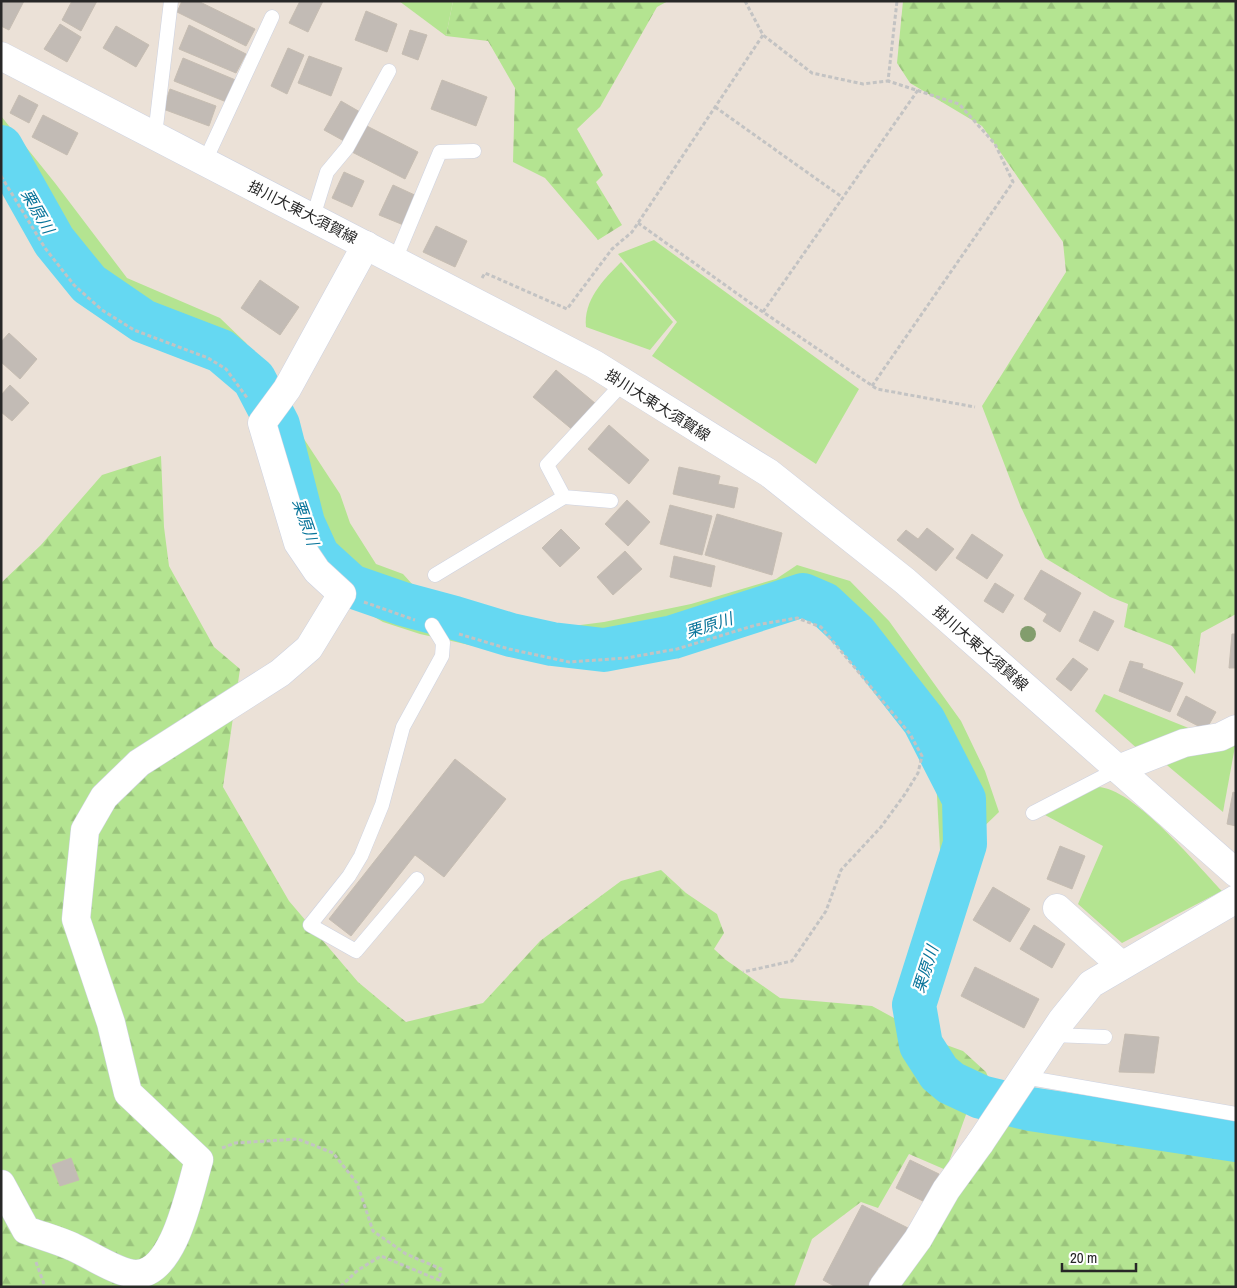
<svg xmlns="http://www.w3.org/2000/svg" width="1237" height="1288" font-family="'Archivo Narrow','Noto Sans JP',sans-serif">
<defs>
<pattern id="forest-firs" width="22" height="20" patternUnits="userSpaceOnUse" patternTransform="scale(1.25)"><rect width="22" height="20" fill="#b4e491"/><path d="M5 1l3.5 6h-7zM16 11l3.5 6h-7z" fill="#9bc47d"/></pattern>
</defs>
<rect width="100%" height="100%" fill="#ebe1d7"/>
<!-- grass -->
<g fill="#b4e491">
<polygon points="399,1 453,1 446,36"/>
<polygon points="1,116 55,183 127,278 220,318 246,343 273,392 258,406 218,365 134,330 68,277 27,218 1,176"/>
<polygon points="654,240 859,389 816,464 652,356 677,322 618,254"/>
<path d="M621,262l52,60 -23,28 -64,-23c-3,-26 17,-47 35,-65z"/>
<polygon points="287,413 340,494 350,523 376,564 403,574 423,596 515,622 557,628 604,622 691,604 776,579 797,565 850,581 889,621 961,721 985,771 999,812 941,868 936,778 925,748 819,621 794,614 739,625 651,654 561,657 474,646 420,634 383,622 343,599 303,551 272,428"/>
<polygon points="1104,694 1196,731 1140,751 1095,711"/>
<polygon points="1236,741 1223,812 1162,761"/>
<path d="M1097,787c35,-1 100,78 125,104l-100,52 -44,-39 25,-58 -58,-31z"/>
</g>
<!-- forest -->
<g fill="url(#forest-firs)">
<polygon points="453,1 668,1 657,7 600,107 577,129 603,175 596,182 622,225 598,240 545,178 513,162 515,88 488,41 446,36"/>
<polygon points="903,1 1236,1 1236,614 1201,633 1195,674 1172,646 1124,627 1128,604 1110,597 1045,558 1020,505 982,406 1066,272 1063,242 982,126 910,83 897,63"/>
<polygon points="161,456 164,527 169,566 214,647 240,669 223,787 289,901 358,982 406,1022 483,1003 540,941 621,881 661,870 686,893 717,914 724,933 714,949 726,960 780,998 872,1006 938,1042 963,1051 986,1072 990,1082 981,1097 968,1109 946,1170 909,1154 878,1208 861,1202 812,1239 794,1287 1,1287 1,583 41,545 102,475"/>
<polygon points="1005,1116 1187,1140 1236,1150 1236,1287 887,1287"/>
</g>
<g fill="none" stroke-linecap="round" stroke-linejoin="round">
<!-- river -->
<polyline stroke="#65d8f2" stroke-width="44" points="1,147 54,241 89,284 143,321 221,351 254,379 278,425 303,523 318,556 351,586 403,604 455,618 511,635 552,644 604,650 673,637 803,595 824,604 856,634 924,721 964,799 965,844 914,1005 921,1045 939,1073 951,1083 981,1097 1030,1109 1236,1140"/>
</g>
<!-- building -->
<g fill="#c2bbb5" stroke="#c6bdb2">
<polygon points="1,1 24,1 9,30 1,26"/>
<polygon points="72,1 97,1 81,31 62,20"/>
<polygon points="182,1 198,1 255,29 246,46 177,12"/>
<polygon points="300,1 323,1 308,32 289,23"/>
<polygon points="366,11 397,24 387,52 355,40"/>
<polygon points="60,24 81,37 67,62 44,49"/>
<polygon points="189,25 246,54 236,73 179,49"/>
<polygon points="116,26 149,45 136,67 103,48"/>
<polygon points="410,30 427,35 418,60 402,54"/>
<polygon points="288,48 304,55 287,94 271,86"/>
<polygon points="309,56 342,68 331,96 298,83"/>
<polygon points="183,58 238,81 229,103 174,81"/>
<polygon points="442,80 487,97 476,126 431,109"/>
<polygon points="170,89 216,106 209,126 163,109"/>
<polygon points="19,95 38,105 29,123 10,113"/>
<polygon points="341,101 360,112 344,141 324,130"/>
<polygon points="43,115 78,133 67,155 32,137"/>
<polygon points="363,124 418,152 405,179 350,151"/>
<polygon points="344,172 364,181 352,207 332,198"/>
<polygon points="393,185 419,197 406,226 379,215"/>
<polygon points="436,226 467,241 455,267 423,252"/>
<polygon points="260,280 299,307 280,335 241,308"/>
<polygon points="9,333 37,359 20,379 1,362 1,342"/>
<polygon points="556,370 596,404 574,431 533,397"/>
<polygon points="10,385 29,403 12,421 1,412 1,395"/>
<polygon points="609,425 649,460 629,484 588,449"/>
<polygon points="679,467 720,476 718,484 738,488 734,508 673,494"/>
<polygon points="627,500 650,522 628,546 605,524"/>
<polygon points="670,505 712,516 702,555 660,544"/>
<polygon points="717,514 782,533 772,575 705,555"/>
<polygon points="927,528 954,549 936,571 897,540 906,530 918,539"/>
<polygon points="561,529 580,548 560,567 542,548"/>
<polygon points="972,534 1003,555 987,579 956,558"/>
<polygon points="625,551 642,569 613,595 597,577"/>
<polygon points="674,556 715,566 711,587 670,577"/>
<polygon points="1041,570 1081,593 1060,632 1043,621 1047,614 1024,599"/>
<polygon points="995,583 1014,595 1003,613 984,601"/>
<polygon points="1094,611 1114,621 1098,651 1079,641"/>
<polygon points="1232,634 1236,634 1236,668 1229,668"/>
<polygon points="1073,658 1088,669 1071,691 1056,679"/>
<polygon points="1130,661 1143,664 1142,668 1183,683 1170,712 1119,691"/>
<polygon points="1186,696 1216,712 1206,730 1177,715"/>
<polygon points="455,759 506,799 444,877 415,855 351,936 329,919"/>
<polygon points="1233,792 1236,793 1236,826 1227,824"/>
<polygon points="1060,846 1085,856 1072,889 1047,879"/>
<polygon points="993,887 1030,909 1010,942 973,920"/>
<polygon points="1034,925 1065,944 1052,968 1020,949"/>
<polygon points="975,967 1039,999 1024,1028 961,996"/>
<polygon points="1125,1034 1159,1037 1154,1073 1119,1072"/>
<polygon points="71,1158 79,1180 60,1186 52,1165"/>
<polygon points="910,1160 939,1174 925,1202 896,1188"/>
<polygon points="862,1205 912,1230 890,1272 879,1266 869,1287 836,1287 823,1280"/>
</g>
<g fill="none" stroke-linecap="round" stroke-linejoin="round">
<defs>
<g id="lane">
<polyline points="155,135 171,1"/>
<polyline points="205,161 272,17"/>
<polyline points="313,217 327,172 347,148 389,71"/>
<polyline points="395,260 440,152 474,151"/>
<polyline points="611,501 564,497 547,465 623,383"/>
<polyline points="435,575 564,497"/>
<polyline points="1033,813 1118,769"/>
<polyline points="417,879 356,951 310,925 349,876 361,856 382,805 403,727 442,656 443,643 432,625"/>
<polyline points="1052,1035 1105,1037"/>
<polyline points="1024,1077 1236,1114"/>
</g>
<g id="street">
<polyline points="1118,769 1184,743 1220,737 1236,729"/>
<polyline points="1057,908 1121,965"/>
<path d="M1,1184l25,46c16,6 32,10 47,17 16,7 46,27 63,27 39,0 54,-85 63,-114l-71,-67 -17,-70 -35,-104 9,-89 19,-33 35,-34 141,-90 29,-25 33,-54 -25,-23 -19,-28 -36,-120 25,-34 79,-144"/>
<polyline points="883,1287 918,1239 946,1190 980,1143"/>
</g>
<g id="secondary">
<polyline points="1,56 594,364 769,473 905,581 1236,873"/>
<polyline points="980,1143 1062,1020 1091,984 1236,899"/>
</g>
</defs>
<!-- lane casing -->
<use href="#lane" stroke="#cdd2e1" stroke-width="15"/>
<!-- street casing -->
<use href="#street" stroke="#cdd2e1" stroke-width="29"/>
<!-- secondary casing -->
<use href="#secondary" stroke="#cdd2e1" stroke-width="29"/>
<!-- path -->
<g stroke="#c3c3c3" stroke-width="3" stroke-dasharray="4 2.5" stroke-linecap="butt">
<polyline points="745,1 763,35 812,73 863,84 888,81 897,1"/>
<polyline points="715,107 842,197"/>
<polyline points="1,176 45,248 74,285 102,310 134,330 208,358 226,369 248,399"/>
<polyline points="638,223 763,312 877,389 975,407"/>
<polyline points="482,278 485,273 567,309 612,249 632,232 763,35"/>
<polyline points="763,312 918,90"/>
<polyline points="872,386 1013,182 995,144 959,104 888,81"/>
<polyline points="364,602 415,620"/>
<polyline points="459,634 509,649 569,662 626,658 677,649 756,625 797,618 821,627 910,734 922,756 918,773 905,794 881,827 841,870 826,911 792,961 743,972"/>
<polyline points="222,1148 235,1143 298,1139 333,1153 357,1183 373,1231 406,1254 441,1269 439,1280 381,1256 358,1270 340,1287"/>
<polyline points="36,1262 45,1287"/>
</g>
<!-- lane -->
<use href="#lane" stroke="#fff" stroke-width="14"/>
<!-- street -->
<use href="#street" stroke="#fff" stroke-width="28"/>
<!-- secondary -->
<use href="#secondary" stroke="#fff" stroke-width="28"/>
</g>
<!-- trees -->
<circle fill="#829d6d" cx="1028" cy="634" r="8"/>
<g text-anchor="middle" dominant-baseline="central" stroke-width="4.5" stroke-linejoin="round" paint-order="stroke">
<!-- street labels -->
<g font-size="15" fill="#272727" stroke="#fff">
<text transform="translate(303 212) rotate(27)">掛川大東大須賀線</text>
<text transform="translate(658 405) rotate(32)">掛川大東大須賀線</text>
<text transform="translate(981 648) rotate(41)">掛川大東大須賀線</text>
</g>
<!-- water labels -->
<g font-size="16" font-style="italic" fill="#08749a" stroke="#fff">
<text transform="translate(38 211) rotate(60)">栗原川</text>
<text transform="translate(306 522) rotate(71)">栗原川</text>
<text transform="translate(709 625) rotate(-18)">栗原川</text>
<text transform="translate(925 969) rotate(-72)">栗原川</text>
</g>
</g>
<!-- border -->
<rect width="1237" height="1288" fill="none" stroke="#272727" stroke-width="5"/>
<!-- scale -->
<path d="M1062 1263v8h74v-8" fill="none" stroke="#272727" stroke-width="2.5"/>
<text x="1070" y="1263" font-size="15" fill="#272727" stroke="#ffffff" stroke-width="4" paint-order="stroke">20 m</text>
</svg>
